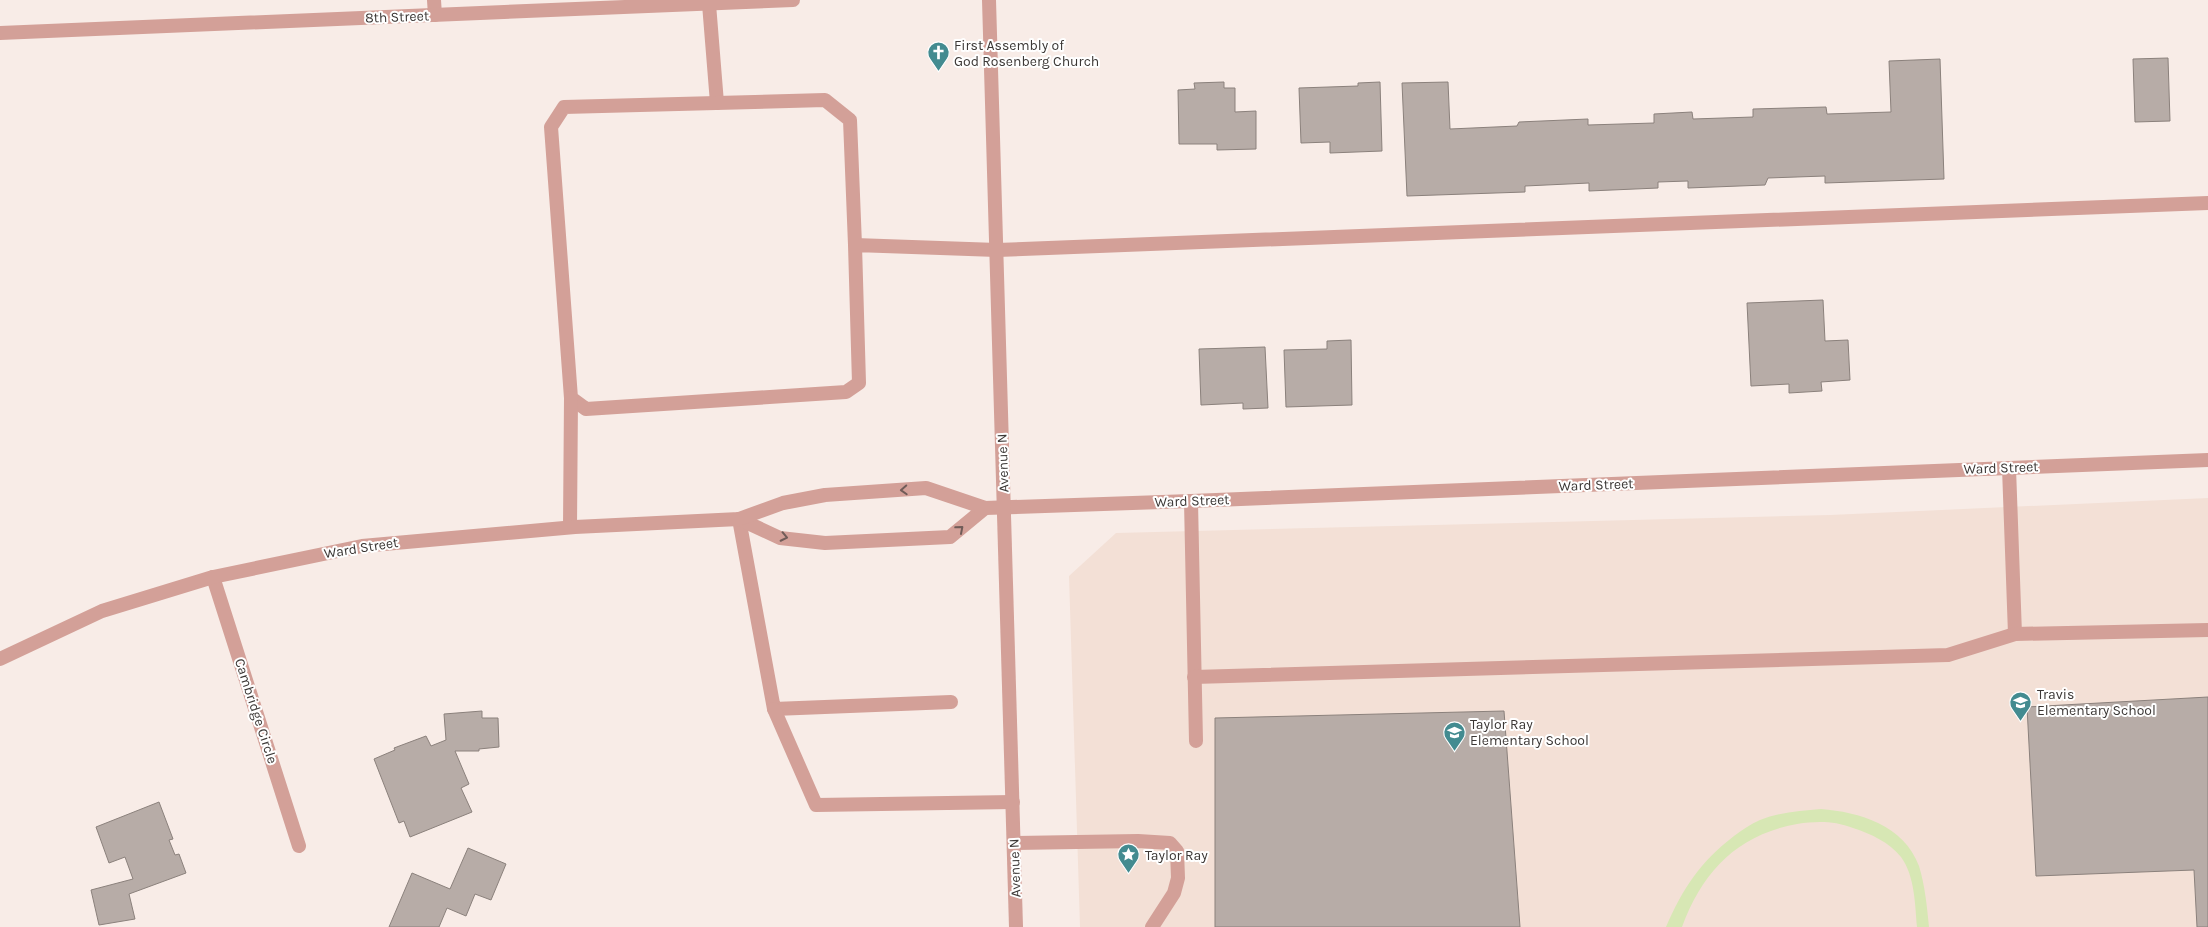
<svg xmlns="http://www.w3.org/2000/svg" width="2208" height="927" font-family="Karla,sans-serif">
<rect width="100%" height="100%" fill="#f8ece7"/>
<!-- built -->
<polygon fill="#f3e0d6" points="2208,498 2208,927 1080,927 1069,576 1116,533 1830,515"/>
<!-- green -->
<path fill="#d7e7b4" d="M1821,809c38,3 83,16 98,57 6,20 8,40 10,61h-12c-2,-22 -2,-51 -16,-70 -12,-15 -30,-23 -48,-29 -19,-7 -35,-7 -56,-4 -60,11 -94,47 -115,103h-16c17,-39 34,-65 68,-91 8,-6 17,-12 26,-16 19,-8 41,-9 61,-11z"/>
<!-- building -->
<g fill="#b7aca7" stroke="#8b817c">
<polygon points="2168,58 2170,121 2135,122 2133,59"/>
<polygon points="1940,59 1944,179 1825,183 1825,176 1768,178 1765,185 1688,188 1688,181 1658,182 1658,188 1589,191 1589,183 1525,186 1525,192 1407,196 1402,83 1448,82 1450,129 1517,126 1519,122 1588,119 1588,125 1654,123 1654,114 1692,112 1693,119 1753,117 1753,109 1826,107 1827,114 1891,112 1889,61"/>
<polygon points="1224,82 1224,88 1235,88 1235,112 1256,111 1256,149 1217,150 1217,144 1179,144 1178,90 1195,89 1194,83"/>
<polygon points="1380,82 1382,151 1330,153 1330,142 1301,143 1299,88 1358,86 1358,83"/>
<polygon points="1823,300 1825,341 1848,340 1850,380 1821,382 1822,391 1789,393 1789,384 1751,386 1747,303"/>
<polygon points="1351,340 1352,405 1286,407 1284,350 1327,349 1327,341"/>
<polygon points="1265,347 1268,408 1243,409 1243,403 1201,405 1199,349"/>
<polygon points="2208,697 2208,927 2197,927 2194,870 2036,876 2027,707"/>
<polygon points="482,711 482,718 498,718 499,747 479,749 479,751 455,751 469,784 461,788 472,812 410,837 404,821 399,823 374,759 395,750 394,748 426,736 431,746 446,740 444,714"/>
<polygon points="1504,711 1520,927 1215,927 1215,718"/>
<polygon points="159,802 173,839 169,840 175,855 179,854 186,873 129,894 135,919 99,925 91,890 133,879 125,857 109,863 96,827"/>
<polygon points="468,848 506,864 491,900 475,894 466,916 447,908 439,927 389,927 412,873 450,889"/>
</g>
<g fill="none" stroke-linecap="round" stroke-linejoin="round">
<!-- service -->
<g stroke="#d3a098" stroke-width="14">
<polyline points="709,4 717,103"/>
<polyline points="855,245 859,383 846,392 586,409 571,398 551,127 564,107 825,100 850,120 855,245 997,250 2208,203"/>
<polyline points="2009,468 2015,634"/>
<polyline points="1191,501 1196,741"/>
<polyline points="739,519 774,709 951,702"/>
<polyline points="570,527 571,398"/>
<polyline points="1194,677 1948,655 2015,634 2208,630"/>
<polyline points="774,709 816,805 1013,802"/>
<polyline points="1014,843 1138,841 1170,843 1177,851 1178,878 1174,893 1152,927"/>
</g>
<!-- minor -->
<g stroke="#d3a098" stroke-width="14">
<polyline points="434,0 435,15"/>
<polyline points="739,519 780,538 825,543 950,537 985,508"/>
<polyline points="213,577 299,846"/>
<polyline points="0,659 102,611 213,577 362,546 575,527 739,519 783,503 825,495 926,488 985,508 1191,501 2208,460"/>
</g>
<!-- tertiary -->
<g stroke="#d3a098" stroke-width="14">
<polyline points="989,0 1016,927"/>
<polyline points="0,33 793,0"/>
</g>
</g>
<!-- one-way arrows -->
<defs><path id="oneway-chevron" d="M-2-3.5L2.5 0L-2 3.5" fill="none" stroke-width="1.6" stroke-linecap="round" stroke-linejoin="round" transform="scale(1.25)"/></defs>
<g stroke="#705c58">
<use href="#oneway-chevron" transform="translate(904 490) rotate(177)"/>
<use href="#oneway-chevron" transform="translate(960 529) rotate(-41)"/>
<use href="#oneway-chevron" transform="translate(784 537) rotate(12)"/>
</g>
<!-- icons -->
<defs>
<symbol id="church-pin" viewBox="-11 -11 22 30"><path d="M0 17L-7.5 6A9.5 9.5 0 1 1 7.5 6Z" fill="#438b90" stroke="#fff"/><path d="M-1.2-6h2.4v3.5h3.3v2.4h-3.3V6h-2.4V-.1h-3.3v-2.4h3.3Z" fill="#fff"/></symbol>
<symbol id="school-pin" viewBox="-11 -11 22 30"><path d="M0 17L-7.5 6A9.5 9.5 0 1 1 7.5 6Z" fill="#438b90" stroke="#fff"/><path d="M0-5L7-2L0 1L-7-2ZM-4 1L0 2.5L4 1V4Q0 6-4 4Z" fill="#fff"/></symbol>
<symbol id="sight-pin" viewBox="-11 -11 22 30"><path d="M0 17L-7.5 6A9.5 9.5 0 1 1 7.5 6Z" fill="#438b90" stroke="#fff"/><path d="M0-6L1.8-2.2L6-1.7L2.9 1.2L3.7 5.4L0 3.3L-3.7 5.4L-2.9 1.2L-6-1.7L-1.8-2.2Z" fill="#fff"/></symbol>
</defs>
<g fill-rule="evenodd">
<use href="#church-pin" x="926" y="40" width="25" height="34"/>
<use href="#school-pin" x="2008" y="690" width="25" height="34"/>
<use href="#school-pin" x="1442" y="720" width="25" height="34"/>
<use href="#sight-pin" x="1116" y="842" width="25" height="34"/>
</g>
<g text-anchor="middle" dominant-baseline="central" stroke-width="4" stroke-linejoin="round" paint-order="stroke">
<!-- street labels -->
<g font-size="14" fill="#3b3735" stroke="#fff">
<text transform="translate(397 17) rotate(-2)">8th Street</text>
<text transform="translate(1003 463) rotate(-92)">Avenue N</text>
<text transform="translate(2001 468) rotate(-2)">Ward Street</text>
<text transform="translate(1596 485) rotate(-2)">Ward Street</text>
<text transform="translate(1192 501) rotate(-2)">Ward Street</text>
<text transform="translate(361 548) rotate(-9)">Ward Street</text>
<text transform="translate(256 711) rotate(72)">Cambridge Circle</text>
<text transform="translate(1015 868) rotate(-92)">Avenue N</text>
</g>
<!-- poi labels -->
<g font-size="14" fill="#3b3735" stroke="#fff" text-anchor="start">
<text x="954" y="45">First Assembly of<tspan x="954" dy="16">God Rosenberg Church</tspan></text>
<text x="2037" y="694">Travis<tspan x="2037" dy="16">Elementary School</tspan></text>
<text x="1470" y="724">Taylor Ray<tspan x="1470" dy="16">Elementary School</tspan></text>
<text x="1145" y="855">Taylor Ray</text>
</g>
</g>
</svg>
